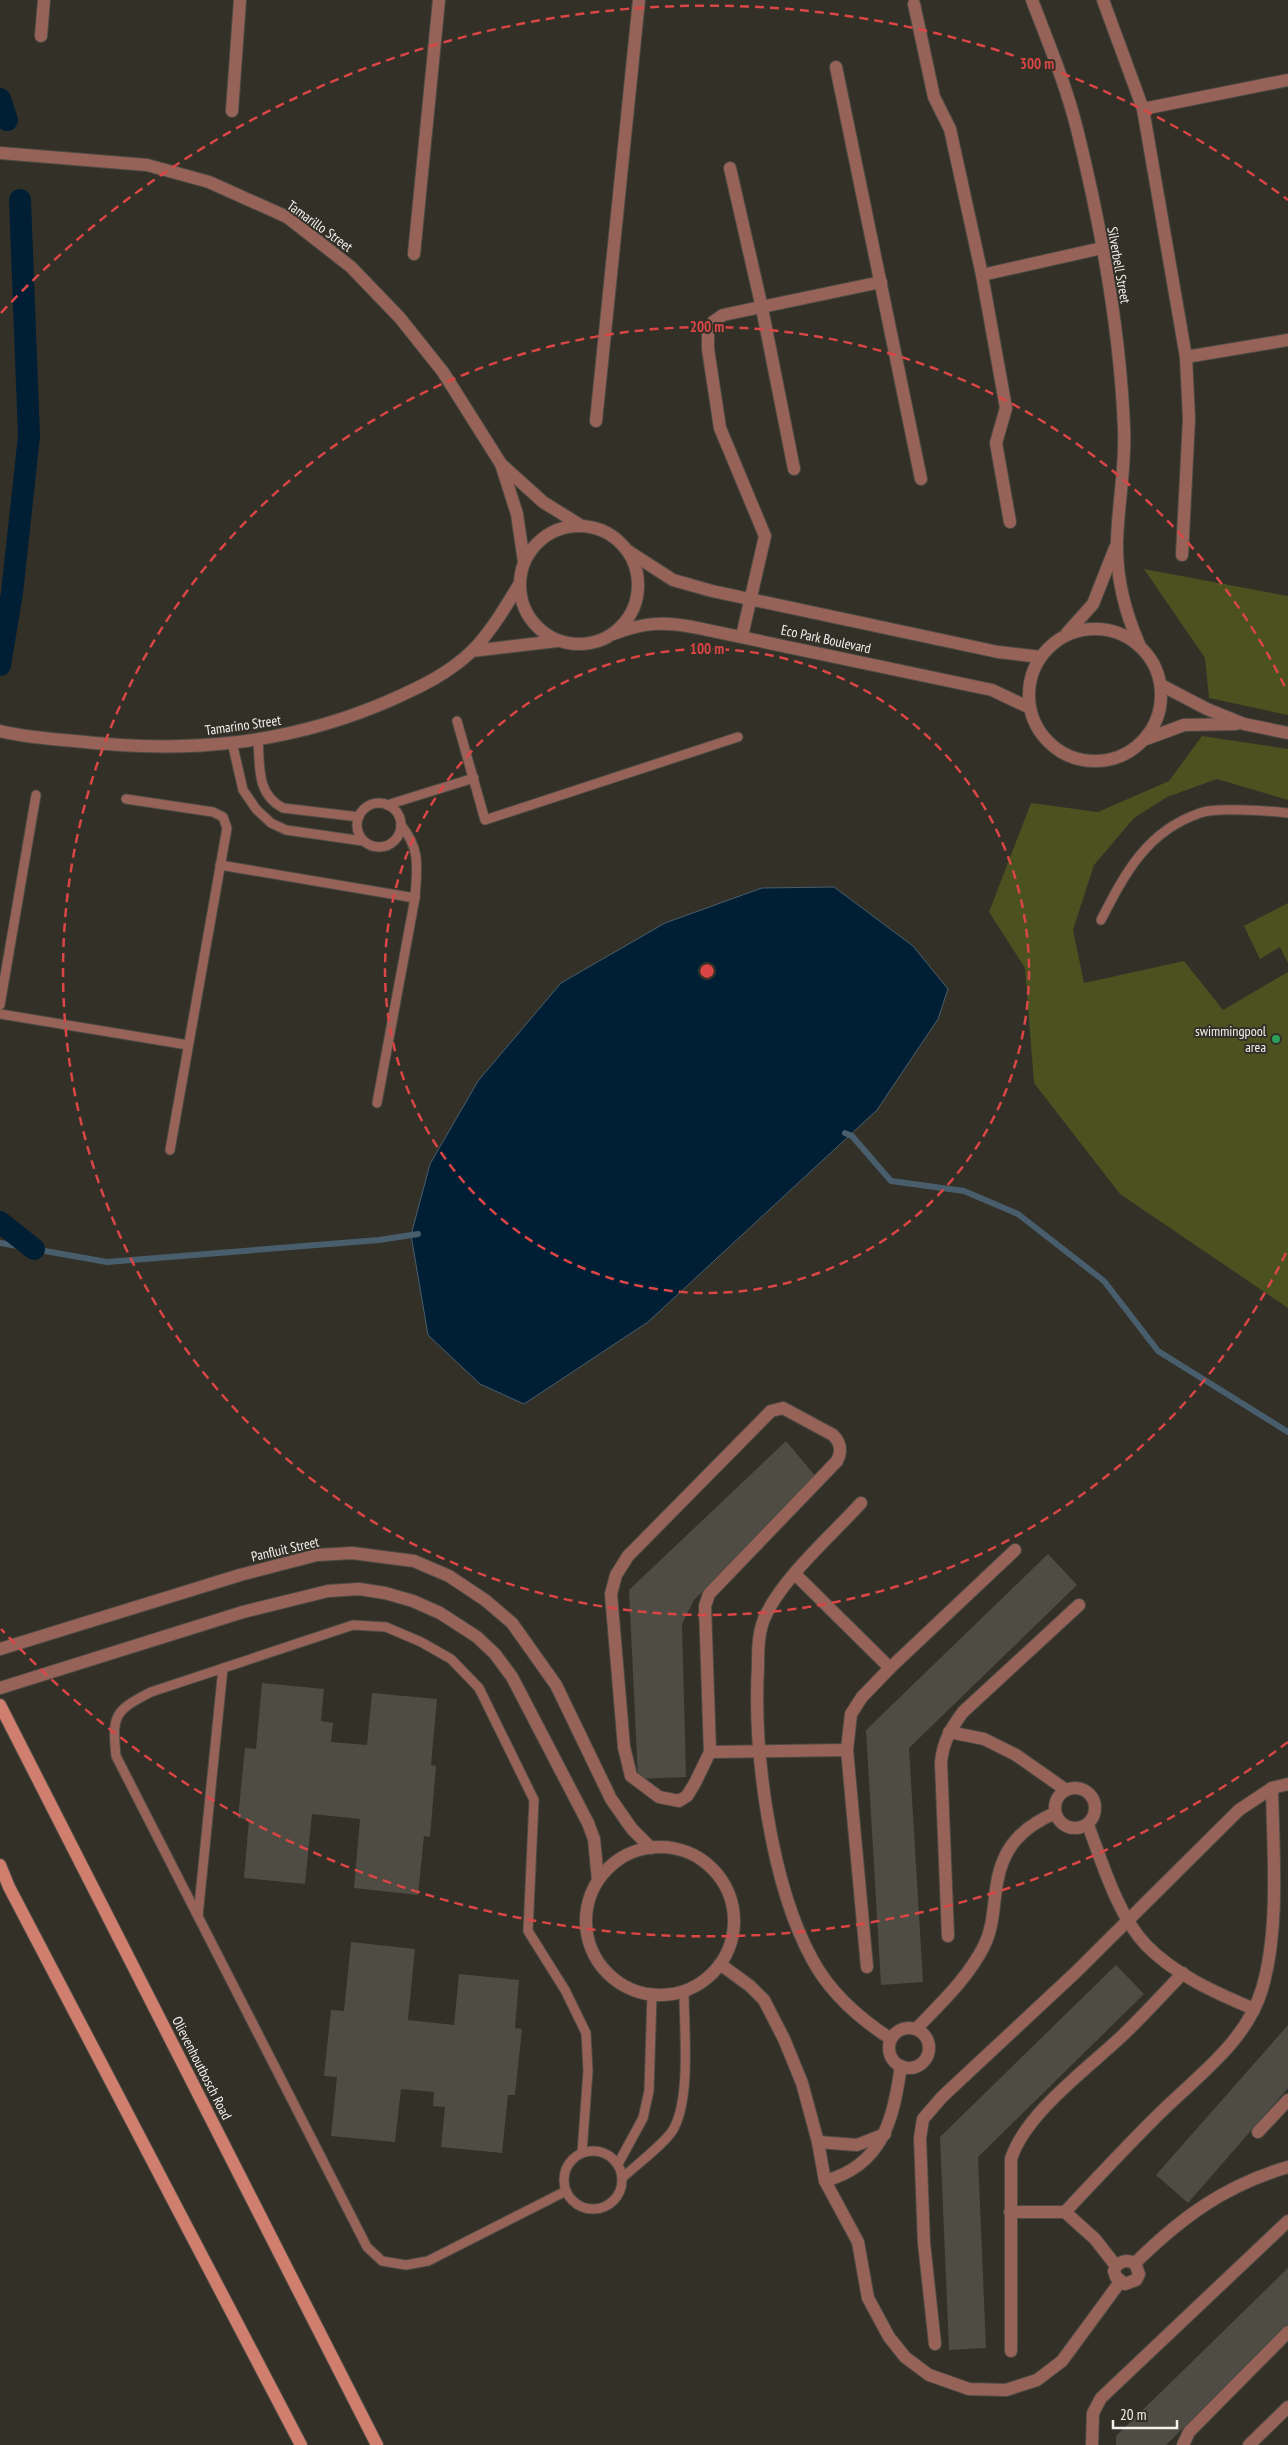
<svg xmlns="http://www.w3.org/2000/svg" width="1288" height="2445" font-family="'PT Sans Narrow',sans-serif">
<rect width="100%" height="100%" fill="#333028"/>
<!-- green -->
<g fill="#4b5220">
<polygon points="1144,569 1288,596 1288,715 1209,698 1205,658"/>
<polygon points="1202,736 1288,749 1288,800 1217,779 1167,797 1134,818 1094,865 1073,930 1084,983 1184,961 1223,1010 1288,972 1288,1308 1120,1194 1034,1083 1025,968 989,912 1031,803 1098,812 1169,781"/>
<polygon points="1288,903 1288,963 1280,947 1260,959 1244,926"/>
</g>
<!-- water -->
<polygon fill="#001f35" stroke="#495e6c" points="834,887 913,946 948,989 938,1019 877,1110 648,1322 524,1404 480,1384 428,1335 411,1235 430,1164 478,1081 561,983 665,923 762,888"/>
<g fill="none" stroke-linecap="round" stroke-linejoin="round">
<!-- stream -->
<g stroke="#495e6c" stroke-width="6">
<polyline points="845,1133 852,1136 891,1181 964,1191 1018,1214 1104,1281 1158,1351 1288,1432"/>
<polyline points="0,1243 107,1262 379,1240 418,1234"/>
</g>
<!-- canal -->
<g stroke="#001f35" stroke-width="22">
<polyline points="0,99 7,120"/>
<polyline points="0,665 12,593 29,436 20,200"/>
<polyline points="0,1222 34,1249"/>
</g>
</g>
<!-- building -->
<g fill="#4f4c43">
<polygon points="786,1441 817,1478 694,1600 682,1624 686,1777 638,1779 629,1590"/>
<polygon points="1048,1554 1077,1585 909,1748 923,1982 881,1985 866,1730"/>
<polygon points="262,1683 324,1689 321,1721 333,1723 331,1742 367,1745 372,1693 437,1699 431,1765 436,1766 430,1837 424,1836 418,1895 354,1888 360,1819 312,1814 305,1884 244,1878 249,1820 238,1818 245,1748 256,1749"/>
<polygon points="351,1942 415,1949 408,2020 454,2025 459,1974 519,1980 515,2028 522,2029 515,2095 508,2095 502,2153 441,2147 445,2107 433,2106 434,2092 401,2089 395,2142 331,2136 337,2077 324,2076 331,2010 344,2011"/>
<polygon points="1116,1965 1144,1994 978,2157 986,2348 949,2350 940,2137"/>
<polygon points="1288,2025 1288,2088 1188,2203 1156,2175"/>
<polygon points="1288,2268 1288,2325 1166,2445 1116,2445 1116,2436"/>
</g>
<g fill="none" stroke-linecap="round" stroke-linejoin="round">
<defs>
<g id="service">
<polyline points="457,721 485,820 738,737"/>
<path d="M258,739c2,27 -2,55 25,69l76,9"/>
<polyline points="232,742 243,790 256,809 271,823 286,830 363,841"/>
<polyline points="126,799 213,812 223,817 227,828 170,1150"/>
<circle cx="379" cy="825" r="22"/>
<polyline points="387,805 474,778"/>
<polyline points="220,865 415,898"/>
<path d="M1101,920c24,-47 46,-89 99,-107 16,-6 70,-2 88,0"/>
<polyline points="0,1005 36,795"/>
<polyline points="0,1014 188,1045"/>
<path d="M377,1103l38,-205c2,-31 6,-48 -14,-73"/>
<polyline points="198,1916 223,1668"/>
<circle cx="593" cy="2180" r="29"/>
<polyline points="618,2164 643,2118 649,2091 652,1995"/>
<path d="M622,2178c12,-11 46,-37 52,-50 17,-32 10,-99 10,-136"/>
<path d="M566,2191l-138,70 -22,4 -24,-4 -15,-14 -251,-491c-4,-41 -2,-45 35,-64l202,-67 33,2 35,15 30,17 28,29 55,112 -6,131 37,59 21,43 2,38 -6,82"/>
</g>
<g id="minor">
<path d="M1032,0c16,42 34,85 45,129 24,97 43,199 47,299 2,37 -6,76 -7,113 -1,36 8,71 22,103"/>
<polyline points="1103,0 1143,109 1186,357 1189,419 1182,555"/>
<polyline points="914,4 934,97 950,129 982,275 1006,408 996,443 1010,522"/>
<polyline points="41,36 44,0"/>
<polyline points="836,67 921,479"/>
<polyline points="1143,109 1288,80"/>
<polyline points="232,111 240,0"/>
<polyline points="0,153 147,165 209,182 287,217 351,267 400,318 443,372 501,464 517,514 524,562"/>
<polyline points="730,168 762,308 794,469"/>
<polyline points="414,254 439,0"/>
<polyline points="982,275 1102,248"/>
<polyline points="1186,357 1288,340"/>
<polyline points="596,421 639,0"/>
<polyline points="501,464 543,502 580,525"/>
<circle cx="579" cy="585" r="59"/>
<polyline points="628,551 673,580 712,591 998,652 1041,657"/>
<circle cx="1095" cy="695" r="66"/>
<polyline points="1067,633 1093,604 1115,548"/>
<path d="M613,634c31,-11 47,-13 80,-7l299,63 38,18"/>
<polyline points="742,636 765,536 720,428 708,349 708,332 713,322 723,315 881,282"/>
<polyline points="472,651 557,641"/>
<polyline points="1161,685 1207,709 1244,724 1288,733"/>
<path d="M0,731c25,6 50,8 75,10 111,13 213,4 316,-41 29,-13 57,-26 81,-49 19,-19 34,-45 48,-68"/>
<polyline points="1146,739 1184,725 1236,724"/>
<path d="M783,1408l50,27c8,8 9,16 4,26l-128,133 -4,12 5,146 -15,31 -8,13 -8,5 -20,-4 -28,-21 -7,-29 -13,-153 5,-19 12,-19 143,-145z"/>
<path d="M861,1503c-30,33 -80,76 -97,116 -6,15 -6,32 -6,48 -5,86 13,217 54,292 18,34 48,60 79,80"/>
<polyline points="795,1574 890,1668"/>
<polyline points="0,1649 240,1575 317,1555 352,1553 414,1561 449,1576 485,1600 512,1623 556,1685 611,1799 632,1829 651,1848"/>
<polyline points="0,1688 243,1612 328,1591 359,1589 385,1593 413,1601 440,1613 477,1637 495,1654 512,1677 588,1823 594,1839 598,1880"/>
<polyline points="949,1732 984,1739 1016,1755 1066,1790"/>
<polyline points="710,1752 847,1750"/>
<circle cx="1075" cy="1808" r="20"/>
<path d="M1088,1825c14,37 30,91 58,120 29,30 70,48 108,64"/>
<circle cx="660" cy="1921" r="74"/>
<path d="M948,1936l-7,-174c2,-20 10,-34 22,-50l116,-107"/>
<polyline points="720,1964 750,1986 764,2000 784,2039 802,2083 818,2142 825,2181 858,2242 868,2298 889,2337 905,2357 929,2375 969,2389 1006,2390 1037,2380 1062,2361 1120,2282"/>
<polyline points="867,1967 847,1750 851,1714 862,1697 890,1668 1015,1550"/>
<circle cx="909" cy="2048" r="20"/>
<path d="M916,2029c24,-25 52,-51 68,-83 10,-20 9,-41 13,-63 6,-37 26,-56 58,-70"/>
<polyline points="1258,2132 1288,2100"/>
<polyline points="818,2142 857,2145 885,2134"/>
<path d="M825,2181c58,-16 68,-61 76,-115"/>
<path d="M1010,2212h55l30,27 21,27 -2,5 2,6 9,7 11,-4 3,-6 -4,-11c-8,-3 -12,-3 -19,3"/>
<path d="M1065,2212c29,-31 59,-63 89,-93 38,-39 92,-75 108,-130 18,-60 11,-139 10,-201"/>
<path d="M1135,2263c47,-46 89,-77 153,-96"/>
<polyline points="935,2344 924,2243 920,2138 923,2119 942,2097 1076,1972 1239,1810 1272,1788 1288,1784"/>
<path d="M1011,2351v-192c14,-45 76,-90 111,-123 21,-20 41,-42 61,-63"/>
<polyline points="1092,2445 1093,2413 1101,2398 1288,2221"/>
<polyline points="1183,2445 1189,2432 1288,2332"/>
<polyline points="1249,2445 1288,2407"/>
</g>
<g id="secondary">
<polyline points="0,1705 377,2445"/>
<polyline points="0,1865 9,1887 301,2445"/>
</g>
</defs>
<!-- service casing -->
<use href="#service" stroke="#4e4b43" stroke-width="11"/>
<!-- minor casing -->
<use href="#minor" stroke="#4e4b43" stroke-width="14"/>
<!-- secondary casing -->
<use href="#secondary" stroke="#4e4b43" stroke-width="14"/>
<!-- service -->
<use href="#service" stroke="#976359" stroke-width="9"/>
<!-- minor -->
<use href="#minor" stroke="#976359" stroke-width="12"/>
<!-- secondary -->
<use href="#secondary" stroke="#d07e6e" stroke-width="12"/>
</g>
<!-- distance rings -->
<g fill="none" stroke="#da4645" stroke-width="2.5" stroke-dasharray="9 6">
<circle cx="707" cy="971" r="322"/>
<path d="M1286 1253A644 644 0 1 1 1286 689"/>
<path d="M1288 1742A965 965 0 0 1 1 1629M1 313A965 965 0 0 1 1288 200"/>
</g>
<!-- markers -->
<circle fill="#2e9e5b" stroke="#333028" stroke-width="2" cx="1276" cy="1039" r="5"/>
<g text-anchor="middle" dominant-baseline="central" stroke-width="4" stroke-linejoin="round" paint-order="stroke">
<!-- street labels -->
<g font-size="14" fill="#f3f1ec" stroke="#333028">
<text transform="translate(320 226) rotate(36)">Tamarillo Street</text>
<text transform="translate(1119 265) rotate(80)">Silverbell Street</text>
<text transform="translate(826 639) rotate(12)">Eco Park Boulevard</text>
<text transform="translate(243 725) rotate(-8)">Tamarino Street</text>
<text transform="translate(285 1549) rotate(-13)">Panfluit Street</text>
<text transform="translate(202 2068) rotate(63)">Olievenhoutbosch Road</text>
</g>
<!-- poi labels -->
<g font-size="14" fill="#f3f1ec" stroke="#333028" text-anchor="end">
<text x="1266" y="1031">swimmingpool<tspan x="1266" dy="16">area</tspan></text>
</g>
</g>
<circle cx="707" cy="971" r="8" fill="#da4645" stroke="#333028" stroke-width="2.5"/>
<g font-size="15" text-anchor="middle" font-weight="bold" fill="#da4645" stroke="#333028" stroke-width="4" stroke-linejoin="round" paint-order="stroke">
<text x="1037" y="69">300 m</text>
<text x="707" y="332">200 m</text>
<text x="707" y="654">100 m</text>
</g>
<!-- scale -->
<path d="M1113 2420v8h64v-8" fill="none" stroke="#f3f1ec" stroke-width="2.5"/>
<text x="1120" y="2420" font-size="15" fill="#f3f1ec" stroke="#333028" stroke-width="4" paint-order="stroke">20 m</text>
</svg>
